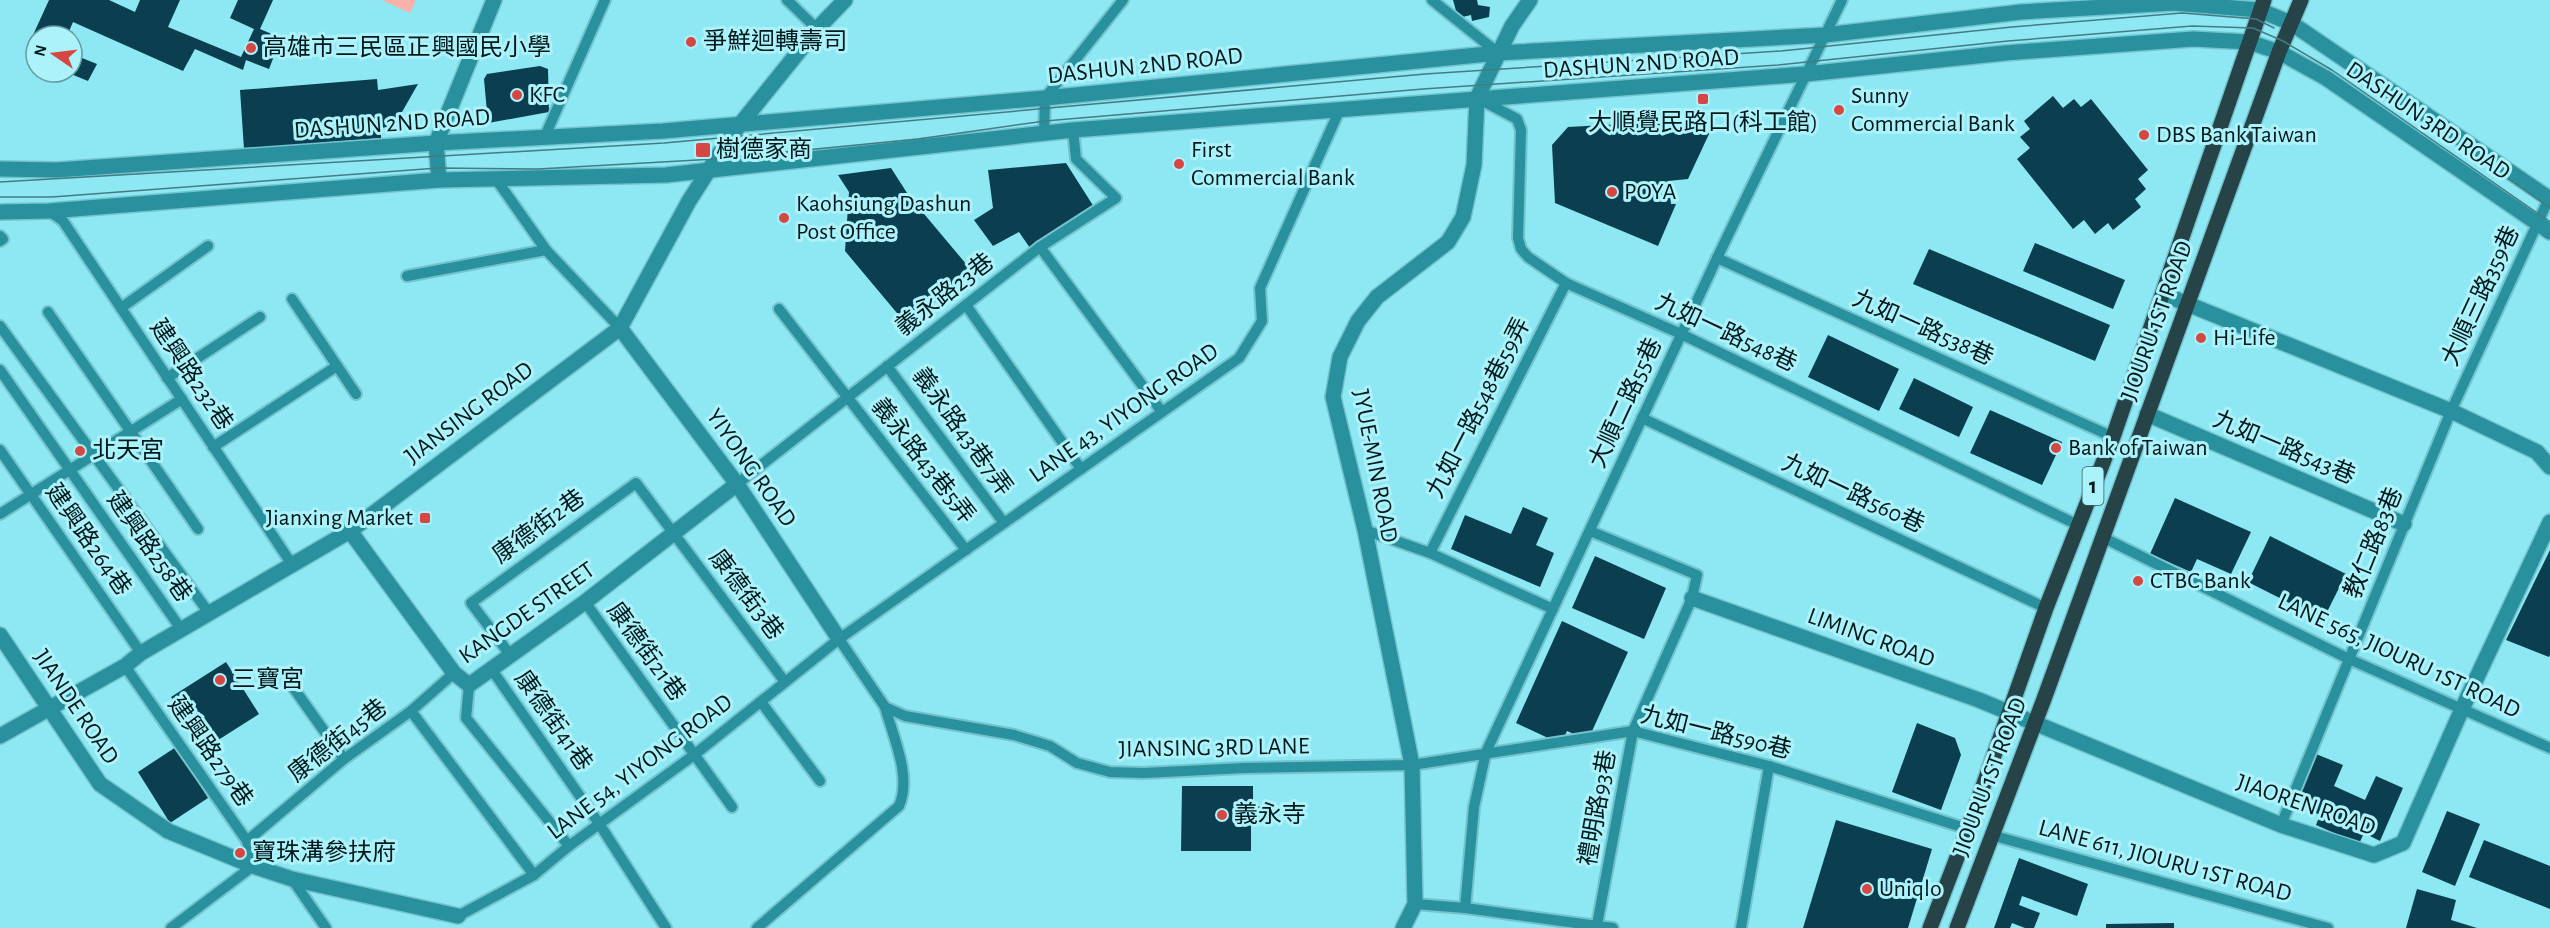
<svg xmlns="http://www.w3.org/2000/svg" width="2550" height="928" font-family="'Alegreya Sans','Noto Sans TC',sans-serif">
<rect width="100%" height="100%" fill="#8de8f4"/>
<!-- green -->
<polygon fill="#f9b1a9" points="382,0 416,0 410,13"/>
<!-- building -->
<g fill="#0b3e4f">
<polygon points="49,0 109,0 135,12 140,0 180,0 168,27 241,57 254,29 230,18 238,0 273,0 260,29 281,38 269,69 246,60 243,70 195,49 183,71 73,22 67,36 36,36 36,50 28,46"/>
<polygon points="1453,0 1477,0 1478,5 1490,7 1489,17 1472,21 1471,15 1458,18"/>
<polygon points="72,54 97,64 88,81 66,72 72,72"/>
<polygon points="540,66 548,69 549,112 488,123 484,79 487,74"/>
<polygon points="377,79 378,90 418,84 394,126 381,128 381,138 244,149 240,90"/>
<polygon points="2053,96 2063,108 2074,99 2081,107 2091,99 2148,170 2138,179 2146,189 2135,199 2141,207 2113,230 2108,223 2095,234 2084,220 2073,229 2017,159 2030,148 2020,137 2030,129 2024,121"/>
<polygon points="1716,119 1688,179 1668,181 1671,204 1676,204 1658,246 1555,203 1552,145 1568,127"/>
<polygon points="1066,163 1094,207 1030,248 1019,232 993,246 974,220 993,208 988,170"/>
<polygon points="891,168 909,196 972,271 907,325 845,251 849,192 838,175"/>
<polygon points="2035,243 2125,280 2113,309 2023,271"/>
<polygon points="1929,249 2110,325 2095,361 1913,284"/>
<polygon points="1828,335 1899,369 1879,411 1808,377"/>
<polygon points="1914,378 1973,407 1959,437 1899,409"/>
<polygon points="1990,410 2062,442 2042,485 1970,453"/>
<polygon points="2175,498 2251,532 2231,574 2197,559 2191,572 2150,554"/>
<polygon points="1523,507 1548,518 1536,545 1554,553 1540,587 1451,549 1465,515 1511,534"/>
<polygon points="2270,536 2346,574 2323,620 2248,582"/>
<polygon points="2550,550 2550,655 2549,657 2506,640"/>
<polygon points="1595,556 1666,588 1644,639 1572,608"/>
<polygon points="1562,621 1628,652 1588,740 1567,731 1561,744 1516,723"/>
<polygon points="226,662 259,714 204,749 171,697"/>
<polygon points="1917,723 1955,738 1961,755 1941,810 1892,792"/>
<polygon points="176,747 208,798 170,823 138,772"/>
<polygon points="2316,754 2343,765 2334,786 2365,800 2376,776 2403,788 2380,841 2364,833 2359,844 2316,825 2320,815 2295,803"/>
<polygon points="1182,786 1253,786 1253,806 1263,806 1263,824 1251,824 1251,851 1181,851"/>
<polygon points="2447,811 2480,824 2455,886 2422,872"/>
<polygon points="1836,820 1932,849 1908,928 1803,928"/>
<polygon points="2484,840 2550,866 2550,909 2469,877"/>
<polygon points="2019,858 2088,884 2077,916 2022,896 2019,905 2040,913 2034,928 2025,928 2012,923 2010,928 1994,928"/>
<polygon points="2417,889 2456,900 2451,920 2477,928 2406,928"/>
<polygon points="2174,923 2174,928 2106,928 2106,924"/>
</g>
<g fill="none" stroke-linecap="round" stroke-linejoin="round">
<defs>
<g id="service">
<polyline points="787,0 817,29"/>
<polyline points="1432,0 1498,53"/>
<polyline points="1481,100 1517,119 1521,130 1518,238 1521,249 1528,257 1566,283 1681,334 2078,525"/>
<polyline points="1044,134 1045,98 1123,0"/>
<polyline points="545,136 605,0"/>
<polyline points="496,179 546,250 620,328"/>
<polyline points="49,211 63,221 293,566"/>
<polyline points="0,236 3,239 0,241"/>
<polyline points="1040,247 1162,412"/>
<polyline points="1717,258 2113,437"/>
<polyline points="407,276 546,250"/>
<polyline points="292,299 356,394"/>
<polyline points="966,305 1081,469"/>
<polyline points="121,308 208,246"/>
<polyline points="779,309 966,550"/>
<polyline points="48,312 198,529"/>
<polyline points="0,326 209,613"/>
<polyline points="887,366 1004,523"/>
<polyline points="0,370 181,629"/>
<polyline points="167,378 260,317"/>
<polyline points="1642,418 2046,608"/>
<polyline points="213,447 337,366"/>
<polyline points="0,450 141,653"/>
<polyline points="737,484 1040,247 1116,198 1076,159 1073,130"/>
<polyline points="0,514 182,399"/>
<polyline points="1365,530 1430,553 1553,609"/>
<polyline points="1590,531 1697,575 1692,598 1633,731 1597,925"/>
<polyline points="2102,537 2349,659 2550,748"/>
<polyline points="1430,553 1566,283"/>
<polyline points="585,602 732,807"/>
<polyline points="839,639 885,707 905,716 1014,735 1050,746 1077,763 1110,772 1144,773 1244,768 1412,765 1633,731 1769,766 1968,829"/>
<polyline points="511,656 471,603 636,483 785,682"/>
<polyline points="125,666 247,841 253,866 171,928"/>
<polyline points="492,670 600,825 666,928"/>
<polyline points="290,683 344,759"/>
<polyline points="469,685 466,718 569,846"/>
<polyline points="761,702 820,781"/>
<polyline points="411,711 534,875"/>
<polyline points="2281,825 2451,411 2550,196"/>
<polyline points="1991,835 2328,928"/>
<polyline points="247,841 344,759 411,711 454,673"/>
<polyline points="292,879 326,928"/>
<polyline points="1415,904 1465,908 1613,928"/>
<polyline points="1465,908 1474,807 1486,752 1717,258 1842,0"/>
<polyline points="458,916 534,875 569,846 694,755 839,639 1239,358 1262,321 1260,288 1340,109"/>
<path d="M757,928l142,-122c13,-30 -6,-69 -14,-99"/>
<polyline points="1741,928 1769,766"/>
</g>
<g id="minor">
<polyline points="439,180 436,143 494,0"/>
<polyline points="2163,294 2451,411 2537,452 2550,467"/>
<polyline points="620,328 737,484 839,639"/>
<polyline points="2147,414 2404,524"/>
<polyline points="350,531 454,673 469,685 585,602 737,484"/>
<polyline points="1692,598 1979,700 2281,825 2374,855 2403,843 2462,709 2550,522"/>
<polyline points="0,635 100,784 168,831 253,866 292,879 458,916"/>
<polyline points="0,736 125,666 141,653 350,531 620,328 689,201 730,137 817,29 845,0"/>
</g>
<g id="tertiary">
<polyline points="0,169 57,170 436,143 663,131 1045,98 1498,53 1825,35 2021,12 2174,3 2259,10 2291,23 2550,199"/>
<polyline points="0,212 49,211 439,180 666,175 1073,130 1806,74 2005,53 2193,39 2249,42 2279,52 2326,78 2550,232"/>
<polyline points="1403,928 1415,904 1412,765 1365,530 1333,397 1340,357 1358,321 1377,297 1448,242 1463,217 1474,165 1477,98 1512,26 1530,0"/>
</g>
<g id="primary">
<polyline points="1930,928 1968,829 2046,608 2113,437 2264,0"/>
<polyline points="1957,928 2044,699 2279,52 2301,0"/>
</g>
</defs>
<!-- service casing -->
<use href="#service" stroke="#74c3cd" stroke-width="14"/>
<!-- minor casing -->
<use href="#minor" stroke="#74c3cd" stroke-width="18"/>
<!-- tertiary casing -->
<use href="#tertiary" stroke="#74c3cd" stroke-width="18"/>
<!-- primary casing -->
<use href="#primary" stroke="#74c3cd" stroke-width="18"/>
<!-- service -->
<use href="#service" stroke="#28919d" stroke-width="10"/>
<!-- minor -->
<use href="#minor" stroke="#28919d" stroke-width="15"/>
<!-- tertiary -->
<use href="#tertiary" stroke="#28919d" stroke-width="15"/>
<!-- primary -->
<use href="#primary" stroke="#264347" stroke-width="15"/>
<!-- tram -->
<g stroke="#437c83" stroke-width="1.5">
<polyline points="2364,82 2468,150 2550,208"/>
<polyline points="0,182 664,143 1425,74 1781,51 2012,27 2182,13 2256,19 2274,28"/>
<polyline points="0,197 52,197 438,168 538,169 715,159 918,139 1045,121 1423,89 1778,65 2008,41 2192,26 2253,28 2283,41 2332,70 2550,222"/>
</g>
</g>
<!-- markers -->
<g fill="#d64743" stroke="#acf2fb" stroke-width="2">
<circle cx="691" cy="42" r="6"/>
<circle cx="251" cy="48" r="6"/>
<circle cx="517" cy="95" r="6"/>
<rect x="1697" y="93" width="12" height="12" rx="3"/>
<circle cx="1839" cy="110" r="6"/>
<circle cx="2144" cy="135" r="6"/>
<rect x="695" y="142" width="16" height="16" rx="3"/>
<circle cx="1179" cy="164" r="6"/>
<circle cx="1612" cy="192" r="6"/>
<circle cx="784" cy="218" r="6"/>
<circle cx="2201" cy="338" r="6"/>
<circle cx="2056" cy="448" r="6"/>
<circle cx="80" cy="451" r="6"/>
<rect x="419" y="512" width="12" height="12" rx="3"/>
<circle cx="2138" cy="581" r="6"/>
<circle cx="220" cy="680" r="6"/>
<circle cx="1222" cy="815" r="6"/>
<circle cx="240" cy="853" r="6"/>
<circle cx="1867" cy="889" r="6"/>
</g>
<g text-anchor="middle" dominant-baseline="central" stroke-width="6" stroke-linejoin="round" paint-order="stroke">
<!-- shield labels -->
<rect fill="#acf2fb" stroke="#345a5f" stroke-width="1.5" x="2082.5" y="467" width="21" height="38" rx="4.5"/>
<g font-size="22" font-weight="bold" fill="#00191c">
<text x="2093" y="486">1</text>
</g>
<!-- poi labels -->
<g font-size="24" fill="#00191c" stroke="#acf2fb" text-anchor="start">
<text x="703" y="42">爭鮮迴轉壽司</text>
<text x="263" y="48">高雄市三民區正興國民小學</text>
<text x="529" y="95">KFC</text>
<text x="1851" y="96">Sunny<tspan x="1851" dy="28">Commercial Bank</tspan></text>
<text x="1703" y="123" text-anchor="middle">大順覺民路口(科工館)</text>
<text x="2156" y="135">DBS Bank Taiwan</text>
<text x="716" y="150">樹德家商</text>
<text x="1191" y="150">First<tspan x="1191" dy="28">Commercial Bank</tspan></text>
<text x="1624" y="192">POYA</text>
<text x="796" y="204">Kaohsiung Dashun<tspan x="796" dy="28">Post Office</tspan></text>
<text x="2213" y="338">Hi-Life</text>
<text x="2068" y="448">Bank of Taiwan</text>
<text x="92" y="451">北天宮</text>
<text x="413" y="518" text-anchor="end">Jianxing Market</text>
<text x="2150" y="581">CTBC Bank</text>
<text x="232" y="680">三寶宮</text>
<text x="1234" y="815">義永寺</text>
<text x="252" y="853">寶珠溝參扶府</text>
<text x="1879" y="889">Uniqlo</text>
</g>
<!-- street labels -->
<g font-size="24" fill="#00191c" stroke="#acf2fb">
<text transform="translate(1641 64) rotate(-4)">DASHUN 2ND ROAD</text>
<text transform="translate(1145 66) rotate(-6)">DASHUN 2ND ROAD</text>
<text transform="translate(2428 121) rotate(34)">DASHUN 3RD ROAD</text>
<text transform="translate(392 124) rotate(-4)">DASHUN 2ND ROAD</text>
<text transform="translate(945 295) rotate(-38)">義永路23巷</text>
<text transform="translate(2481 296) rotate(-65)">大順三路359巷</text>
<text transform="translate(2157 321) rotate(-70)">JIOURU 1ST ROAD</text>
<text transform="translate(1923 328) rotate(24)">九如一路538巷</text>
<text transform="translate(1726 333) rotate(25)">九如一路548巷</text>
<text transform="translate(191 375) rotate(56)">建興路232巷</text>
<text transform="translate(1626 403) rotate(-65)">大順二路55巷</text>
<text transform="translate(1479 408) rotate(-63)">九如一路548巷59弄</text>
<text transform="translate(469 413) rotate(-37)">JIANSING ROAD</text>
<text transform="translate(1124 413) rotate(-35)">LANE 43, YIYONG ROAD</text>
<text transform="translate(962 432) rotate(54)">義永路43巷7弄</text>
<text transform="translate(2284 448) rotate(23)">九如一路543巷</text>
<text transform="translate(923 461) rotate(52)">義永路43巷5弄</text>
<text transform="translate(1375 466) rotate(79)">JYUE-MIN ROAD</text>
<text transform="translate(751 468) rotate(55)">YIYONG ROAD</text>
<text transform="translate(1853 494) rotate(25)">九如一路560巷</text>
<text transform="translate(539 527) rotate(-36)">康德街2巷</text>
<text transform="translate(88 540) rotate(55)">建興路264巷</text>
<text transform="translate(2374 543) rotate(-68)">教仁路83巷</text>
<text transform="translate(149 547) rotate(55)">建興路258巷</text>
<text transform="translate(746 595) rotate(53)">康德街3巷</text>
<text transform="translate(527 613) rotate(-35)">KANGDE STREET</text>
<text transform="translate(1871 638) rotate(20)">LIMING ROAD</text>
<text transform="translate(646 652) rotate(54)">康德街21巷</text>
<text transform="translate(2399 656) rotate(25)">LANE 565, JIOURU 1ST ROAD</text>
<text transform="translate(76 707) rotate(56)">JIANDE ROAD</text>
<text transform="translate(553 721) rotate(55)">康德街41巷</text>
<text transform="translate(1716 733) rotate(14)">九如一路590巷</text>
<text transform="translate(338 741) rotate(-38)">康德街45巷</text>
<text transform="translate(1214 748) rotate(-1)">JIANSING 3RD LANE</text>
<text transform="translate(210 752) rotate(55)">建興路279巷</text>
<text transform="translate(640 767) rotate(-37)">LANE 54, YIYONG ROAD</text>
<text transform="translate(1990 777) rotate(-69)">JIOURU 1ST ROAD</text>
<text transform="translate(2306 805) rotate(19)">JIAOREN ROAD</text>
<text transform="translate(1598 808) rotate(-80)">禮明路93巷</text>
<text transform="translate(2165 861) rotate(15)">LANE 611, JIOURU 1ST ROAD</text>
</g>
</g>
<!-- north arrow -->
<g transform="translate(54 54) rotate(284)"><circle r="28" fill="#acf2fb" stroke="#679ba2" stroke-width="1.5"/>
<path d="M0-4.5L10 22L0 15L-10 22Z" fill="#d64743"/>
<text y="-9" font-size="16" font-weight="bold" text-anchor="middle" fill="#00191c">N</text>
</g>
</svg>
